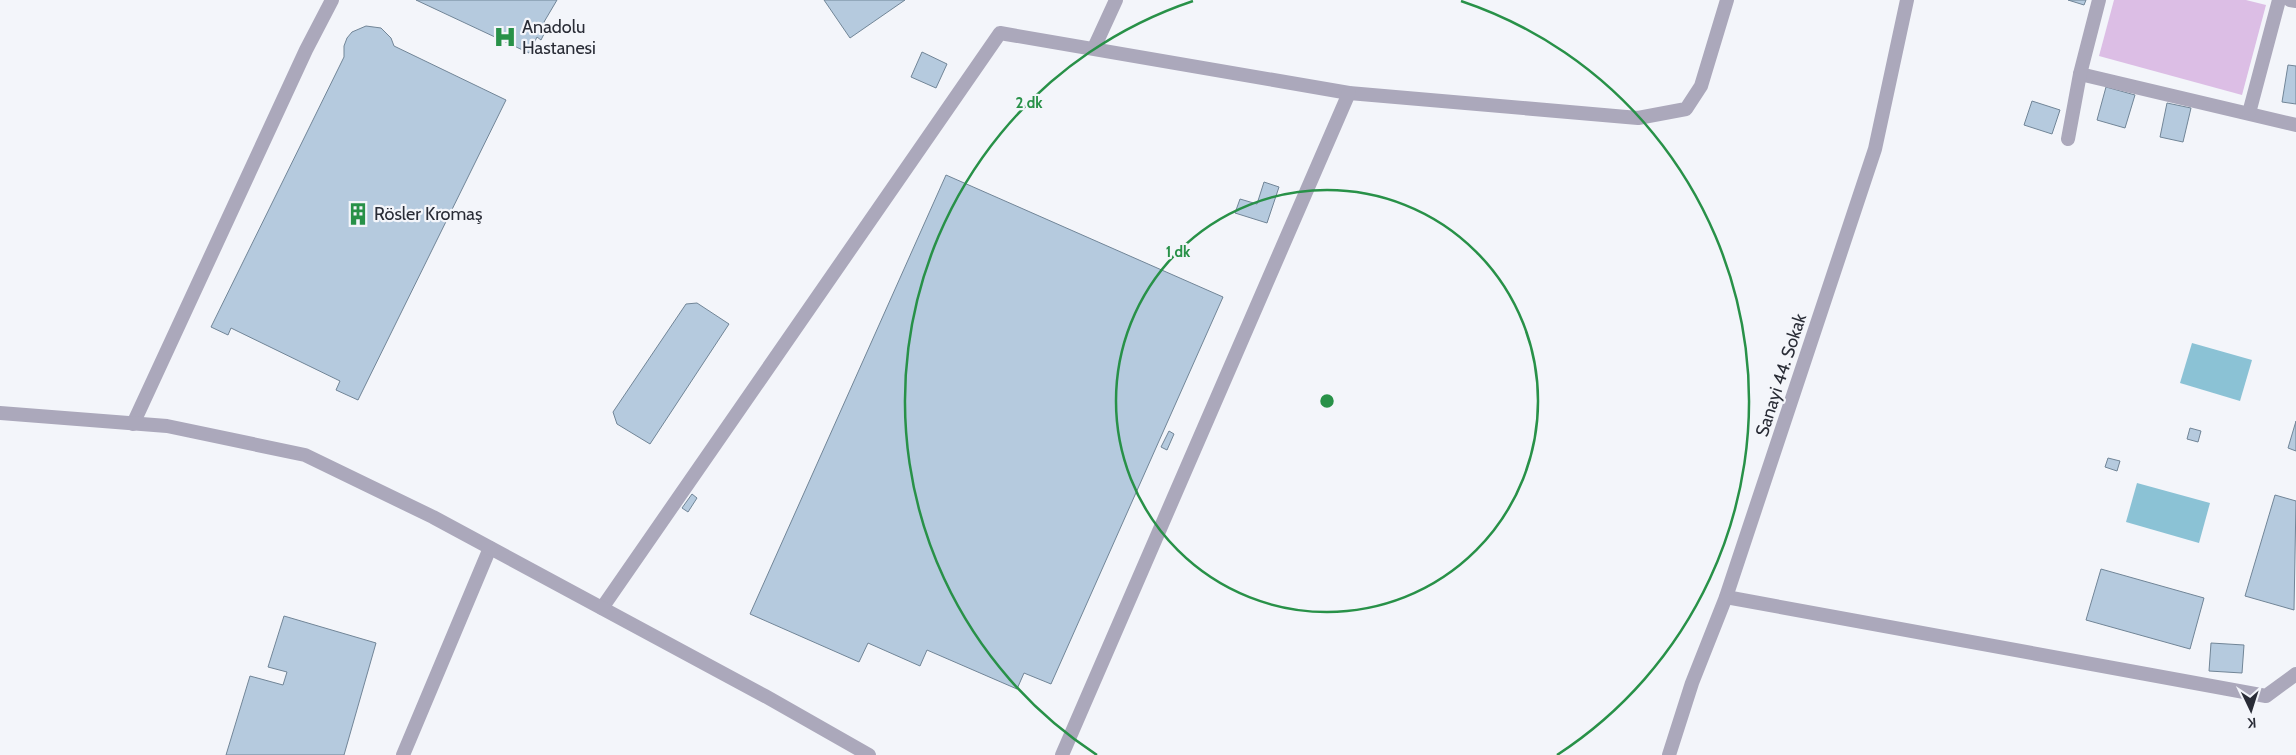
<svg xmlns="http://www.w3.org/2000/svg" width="2296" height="755" font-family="Cabin,sans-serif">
<rect width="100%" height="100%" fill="#f3f5fa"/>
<!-- green -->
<polygon fill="#dcbee5" points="2114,0 2246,0 2266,5 2242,95 2099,56"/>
<!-- water -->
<g fill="#8bc2d5">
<polygon points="2192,343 2252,360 2240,401 2180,383"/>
<polygon points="2137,483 2210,503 2199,543 2126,522"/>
</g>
<!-- building -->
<g fill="#b5cade" stroke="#718597">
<polygon points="416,0 557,0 544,22 549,24 541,40 537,37 529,53"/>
<polygon points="824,0 905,0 850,38"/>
<polygon points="2068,0 2086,0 2084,5"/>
<polygon points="366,26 381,28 391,38 394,46 506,100 358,400 336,390 340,381 231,328 228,335 211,327 344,57 344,46 347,38 352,32"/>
<polygon points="922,52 947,64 936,88 911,77"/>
<polygon points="2288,65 2296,66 2296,104 2282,102"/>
<polygon points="2106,87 2135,95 2125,128 2097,120"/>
<polygon points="2032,101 2060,110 2052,134 2024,125"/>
<polygon points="2167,103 2191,108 2183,142 2160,137"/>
<polygon points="946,175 1223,297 1051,684 1024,673 1017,689 927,650 920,666 868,643 859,662 750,614"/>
<polygon points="1264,182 1279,187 1267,223 1235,213 1240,199 1257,204"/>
<polygon points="697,303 729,324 650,444 617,424 613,412 686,304"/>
<polygon points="2296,421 2296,451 2288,448"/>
<polygon points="2190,428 2201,431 2198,442 2187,439"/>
<polygon points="1169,431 1174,434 1167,450 1161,447"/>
<polygon points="2108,458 2120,461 2117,471 2105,467"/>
<polygon points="692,494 697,498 688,512 682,508"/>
<polygon points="2275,495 2296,501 2294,610 2245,596"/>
<polygon points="2101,569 2204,598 2190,649 2086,620"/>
<polygon points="284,616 376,643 344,755 226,755 250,676 283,685 287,672 268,667"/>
<polygon points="2211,643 2244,645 2242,673 2209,671"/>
</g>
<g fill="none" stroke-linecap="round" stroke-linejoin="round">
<!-- minor -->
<g stroke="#aba8bb" stroke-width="14">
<polyline points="2290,0 2296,1"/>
<polyline points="1094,48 1116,0"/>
<polyline points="2080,74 2296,125"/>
<polyline points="2249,113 2279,0"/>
<polyline points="2068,139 2080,74 2099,0"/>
<polyline points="133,424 306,50 332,0"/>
<polyline points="1726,597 2266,696 2296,674"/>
<polyline points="602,608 1000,33 1349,93 1638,118 1686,109 1701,86 1727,0"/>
<polyline points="403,755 490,548"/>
<polyline points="1062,755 1349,93"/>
<polyline points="1669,755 1692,683 1726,597 1875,149 1907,0"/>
</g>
<!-- tertiary -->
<polyline stroke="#aba8bb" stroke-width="14" points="0,413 167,426 305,455 433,517 765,696 869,755"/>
</g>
<!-- distance rings -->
<g fill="none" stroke="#289148" stroke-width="2.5">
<circle cx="1327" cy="401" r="211"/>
<path d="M1097 755A422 422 0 0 1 1193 1M1461 1A422 422 0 0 1 1557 755"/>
</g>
<!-- icons -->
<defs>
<symbol id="hospital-bare" viewBox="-9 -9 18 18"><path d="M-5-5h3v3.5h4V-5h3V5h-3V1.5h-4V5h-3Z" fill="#289148" stroke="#f3f5fa" stroke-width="2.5" paint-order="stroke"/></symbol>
<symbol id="building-bare" viewBox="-9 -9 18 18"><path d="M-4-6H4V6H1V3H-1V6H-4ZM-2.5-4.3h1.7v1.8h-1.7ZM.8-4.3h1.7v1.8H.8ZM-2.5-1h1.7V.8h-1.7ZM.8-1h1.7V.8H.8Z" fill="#289148" stroke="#f3f5fa" stroke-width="2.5" paint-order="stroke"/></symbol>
</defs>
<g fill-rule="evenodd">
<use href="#hospital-bare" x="489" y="21" width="32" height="32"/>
<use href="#building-bare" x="342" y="198" width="32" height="32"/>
</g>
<g text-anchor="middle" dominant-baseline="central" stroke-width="4.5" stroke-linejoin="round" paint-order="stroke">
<!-- poi labels -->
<g font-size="18" fill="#292c36" stroke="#f3f5fa" text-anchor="start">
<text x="522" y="27">Anadolu<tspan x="522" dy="21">Hastanesi</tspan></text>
<text x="374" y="214">Rösler Kromaş</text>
</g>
<!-- street labels -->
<g font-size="18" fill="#292c36" stroke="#f3f5fa">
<text transform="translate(1781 375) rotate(-72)">Sanayi 44. Sokak</text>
</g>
</g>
<circle cx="1327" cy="401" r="8" fill="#289148" stroke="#f3f5fa" stroke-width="2.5"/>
<g font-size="15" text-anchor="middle" font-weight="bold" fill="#289148" stroke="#f3f5fa" stroke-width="4.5" stroke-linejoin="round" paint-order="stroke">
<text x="1029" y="108">2 dk</text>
<text x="1178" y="257">1 dk</text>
</g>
<!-- north arrow -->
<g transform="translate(2251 710) rotate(176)" stroke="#f3f5fa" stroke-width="4" paint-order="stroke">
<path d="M0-4L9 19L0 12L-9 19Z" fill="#292c36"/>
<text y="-8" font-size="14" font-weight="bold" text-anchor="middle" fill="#292c36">K</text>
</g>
</svg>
